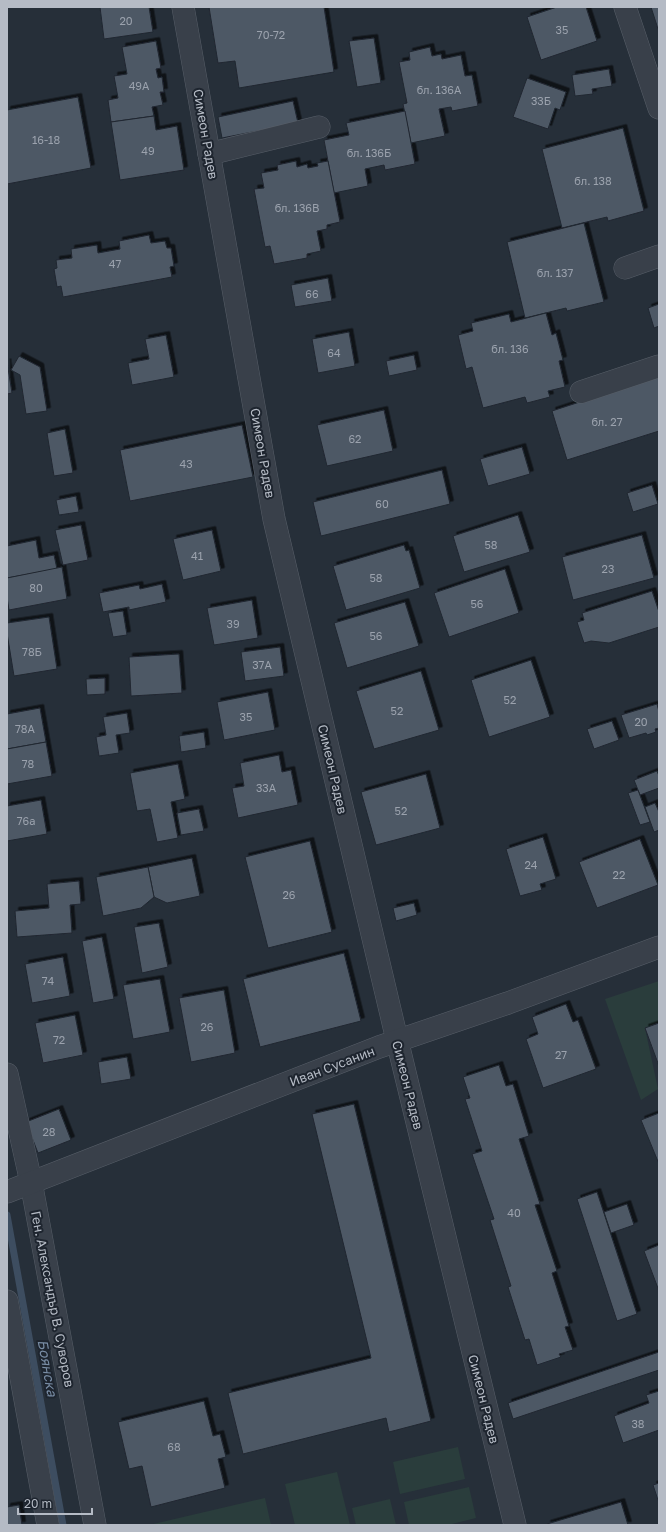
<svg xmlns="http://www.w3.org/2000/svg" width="666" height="1532" font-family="'Golos Text',sans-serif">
<defs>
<filter id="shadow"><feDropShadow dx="3.5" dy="-3.5" stdDeviation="0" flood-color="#0009"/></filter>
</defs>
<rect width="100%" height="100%" fill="#262f39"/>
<!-- green -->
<g fill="#2a3d3c">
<polygon points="659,981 659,1022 645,1028 658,1089 641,1100 605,999"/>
<polygon points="458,1447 465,1479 400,1494 393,1462"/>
<polygon points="337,1472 350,1525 295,1525 285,1484"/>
<polygon points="469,1487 476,1518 448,1525 409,1525 404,1502"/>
<polygon points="265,1498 271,1525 149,1525"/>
<polygon points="390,1499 396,1525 356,1525 352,1508"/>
</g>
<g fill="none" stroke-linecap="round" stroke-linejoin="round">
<!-- stream -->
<polyline stroke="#3d4d60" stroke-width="7" points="7,1215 63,1525"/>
</g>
<!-- building -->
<g fill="#4e5965" stroke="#202731" filter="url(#shadow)">
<polygon points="100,7 149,7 153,32 104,39"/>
<polygon points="209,7 324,7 334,72 239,88 235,61 218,63"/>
<polygon points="557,7 586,7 597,41 541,60 527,17"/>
<polygon points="651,7 659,7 659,29 658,29"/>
<polygon points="374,38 381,83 357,87 349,41"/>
<polygon points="156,41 161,68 156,69 158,78 162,77 164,92 160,92 163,105 152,107 154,116 111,122 108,100 118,98 114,76 127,74 122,47"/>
<polygon points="430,47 432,56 441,54 442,59 461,55 465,76 472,75 478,106 452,111 451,107 439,109 445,136 411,143 403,104 407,103 399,62 410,60 409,52"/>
<polygon points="609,69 612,86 592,89 593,94 575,96 572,75"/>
<polygon points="527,78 566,92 560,110 555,108 548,129 513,117"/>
<polygon points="78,97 91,168 7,184 7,110"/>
<polygon points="293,101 298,123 222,138 218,117"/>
<polygon points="405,111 415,164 385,170 384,165 365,169 368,186 334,193 324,140 349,135 346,123"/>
<polygon points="154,116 156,130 177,126 184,170 120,180 111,122"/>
<polygon points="623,128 644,211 608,221 607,217 562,228 542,149"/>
<polygon points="296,161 297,167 307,164 308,168 318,166 317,163 328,161 340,222 327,225 327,229 317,231 321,251 307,254 307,258 274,264 270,246 265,247 254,189 264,188 261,173 278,170 277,165"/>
<polygon points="584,223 604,302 567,311 566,308 525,318 507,242"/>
<polygon points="149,235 151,243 165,241 167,248 171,248 174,266 170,267 172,277 63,297 61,286 57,287 54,269 57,268 56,260 72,258 71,249 97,245 98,253 120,249 119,241"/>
<polygon points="328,278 332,301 295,307 291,285"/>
<polygon points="659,304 659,326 654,328 648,308"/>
<polygon points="546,313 552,335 556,333 563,360 559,361 565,387 548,391 550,397 527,403 525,397 483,408 472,367 466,369 458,335 473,331 471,323 509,314 511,322"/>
<polygon points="349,332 355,366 318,373 312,339"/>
<polygon points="166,335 174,377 132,385 128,363 149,359 145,339"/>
<polygon points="414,355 417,370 389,376 386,361"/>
<polygon points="19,356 40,367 47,411 26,414 20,375 11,370"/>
<polygon points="7,362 12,393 7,394"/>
<polygon points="659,372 659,431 567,460 552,411 595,397"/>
<polygon points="384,410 393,451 327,466 317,425"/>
<polygon points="242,425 253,477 130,501 120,450"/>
<polygon points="65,429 73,473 54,476 47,433"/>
<polygon points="522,447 530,474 488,486 480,459"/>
<polygon points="442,470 450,504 321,536 313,502"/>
<polygon points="652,485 658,504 633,512 627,493"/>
<polygon points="76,496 79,512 59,515 56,500"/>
<polygon points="518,515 530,552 464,572 453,536"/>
<polygon points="81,525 88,560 63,565 55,530"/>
<polygon points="212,530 221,571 183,580 173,539"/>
<polygon points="642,535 654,578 573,600 562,557"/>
<polygon points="36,540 39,558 54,555 57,569 7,578 7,546"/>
<polygon points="404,545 406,551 409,550 420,588 346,610 333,566"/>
<polygon points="62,567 67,599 9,610 7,597 7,578"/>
<polygon points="505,569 519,613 449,637 434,593"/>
<polygon points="162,584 166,602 129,610 129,607 103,612 99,593 139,585 140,589"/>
<polygon points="652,591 659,612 659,627 609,643 591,641 584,643 577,622 584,620 582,613"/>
<polygon points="252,600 258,638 214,645 207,608"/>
<polygon points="405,602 419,646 347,668 334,623"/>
<polygon points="123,611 127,635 113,637 108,613"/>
<polygon points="49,617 57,669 14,676 7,633 7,623"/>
<polygon points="280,647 284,676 245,681 241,652"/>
<polygon points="179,654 182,693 131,696 129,657"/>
<polygon points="531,660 550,717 489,737 471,680"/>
<polygon points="421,671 439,730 374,749 356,691"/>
<polygon points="105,678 105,694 87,695 86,679"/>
<polygon points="268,692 275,730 224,740 217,702"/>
<polygon points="657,704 659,712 659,728 655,729 656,732 647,735 646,733 629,738 621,715"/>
<polygon points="40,708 46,742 7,749 7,714"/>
<polygon points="127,713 130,733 116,735 119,753 99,756 96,737 106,735 103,717"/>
<polygon points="612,721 619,740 594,749 587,729"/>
<polygon points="204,732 206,748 181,752 179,736"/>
<polygon points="46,742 52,776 7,784 7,749"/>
<polygon points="279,755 282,772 291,770 298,805 238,818 232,788 244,786 240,763"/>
<polygon points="178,764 185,799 171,802 178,838 157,842 150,809 137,811 130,773"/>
<polygon points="657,771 659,776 659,788 640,795 634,780"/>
<polygon points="426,774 440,828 376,845 361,792"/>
<polygon points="638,790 650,822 640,825 628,793"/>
<polygon points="41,800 47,834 7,841 7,806"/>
<polygon points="655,803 659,812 659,830 654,832 645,807"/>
<polygon points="199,809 204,831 181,835 177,813"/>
<polygon points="543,837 556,879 540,884 542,890 520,896 506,849"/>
<polygon points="640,839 658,885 597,908 579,862"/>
<polygon points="310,841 332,932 268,948 245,857"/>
<polygon points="192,858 200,896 167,903 154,897 148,867"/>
<polygon points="148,867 154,897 141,908 103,916 96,877"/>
<polygon points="79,881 81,904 70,905 72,933 17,937 15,911 49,908 47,884"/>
<polygon points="414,903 417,915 396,921 393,908"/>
<polygon points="159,923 168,967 142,973 134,927"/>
<polygon points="102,937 114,999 93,1003 82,941"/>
<polygon points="344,953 361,1021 260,1047 243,979"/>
<polygon points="63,957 70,996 32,1003 25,964"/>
<polygon points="160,979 170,1032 133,1039 123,985"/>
<polygon points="224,990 235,1053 191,1062 179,998"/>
<polygon points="566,1004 573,1022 578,1020 596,1069 543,1088 526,1039 538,1034 532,1017"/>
<polygon points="75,1015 83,1055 43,1063 35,1023"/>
<polygon points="659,1023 659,1066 645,1028"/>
<polygon points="127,1057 131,1079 101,1084 98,1062"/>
<polygon points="499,1065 506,1086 513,1084 529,1136 519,1139 540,1204 535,1205 557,1271 552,1273 569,1326 565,1327 573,1350 559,1354 561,1357 537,1365 529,1339 525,1340 508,1287 511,1286 490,1220 494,1219 472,1154 482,1151 465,1099 470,1098 463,1077"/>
<polygon points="354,1104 431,1421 389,1432 386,1418 243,1454 228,1393 371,1358 312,1114"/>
<polygon points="59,1109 71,1140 38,1153 26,1122"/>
<polygon points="659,1113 659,1164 641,1120"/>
<polygon points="597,1192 637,1314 617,1321 577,1199"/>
<polygon points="627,1204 634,1225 611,1233 604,1212"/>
<polygon points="659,1245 659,1291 644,1251"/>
<polygon points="659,1352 659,1370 513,1419 508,1403"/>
<polygon points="659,1391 659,1430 623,1443 614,1416 649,1403 646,1395"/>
<polygon points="204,1401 213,1436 220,1434 226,1457 218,1459 225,1488 151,1507 142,1466 129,1469 118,1422"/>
<polygon points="659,1483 659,1503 653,1485"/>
<polygon points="621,1502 628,1525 547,1525 547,1524"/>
<polygon points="19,1505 22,1525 7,1525 7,1507"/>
</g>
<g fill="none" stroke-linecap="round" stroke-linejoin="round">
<defs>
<g id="minor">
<polyline points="183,7 274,519 399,1048 515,1525"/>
<polyline points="625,7 659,108"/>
<polyline points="209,154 319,127"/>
<polyline points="625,268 659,256"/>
<polyline points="581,392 659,366"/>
<polyline points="7,1074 31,1182 95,1525"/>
<polyline points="7,1192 379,1047 508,1003 659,947"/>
<polyline points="7,1301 48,1525"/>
</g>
</defs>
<!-- minor casing -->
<use href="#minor" stroke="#575e68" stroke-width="23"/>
<!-- minor -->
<use href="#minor" stroke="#39404a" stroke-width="22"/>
</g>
<g text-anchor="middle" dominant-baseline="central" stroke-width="4" stroke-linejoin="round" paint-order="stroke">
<!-- number labels -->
<g font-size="11" fill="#9ba2ad">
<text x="126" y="20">20</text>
<text x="562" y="29">35</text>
<text x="271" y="34">70-72</text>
<text x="139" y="85">49A</text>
<text x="439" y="89">бл. 136А</text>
<text x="541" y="100">33Б</text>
<text x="46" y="139">16-18</text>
<text x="148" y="150">49</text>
<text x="369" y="152">бл. 136Б</text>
<text x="593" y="180">бл. 138</text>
<text x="297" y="207">бл. 136В</text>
<text x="115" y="263">47</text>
<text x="555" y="272">бл. 137</text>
<text x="312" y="293">66</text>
<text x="510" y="348">бл. 136</text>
<text x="334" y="352">64</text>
<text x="607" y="421">бл. 27</text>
<text x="355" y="438">62</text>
<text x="186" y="463">43</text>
<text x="382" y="503">60</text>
<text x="491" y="544">58</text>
<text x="197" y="555">41</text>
<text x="608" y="568">23</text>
<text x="376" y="577">58</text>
<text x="36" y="587">80</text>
<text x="477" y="603">56</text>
<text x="233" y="623">39</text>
<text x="376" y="635">56</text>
<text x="32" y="651">78Б</text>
<text x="262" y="664">37А</text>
<text x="510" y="699">52</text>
<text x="397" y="710">52</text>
<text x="246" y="716">35</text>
<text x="641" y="721">20</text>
<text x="25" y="728">78А</text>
<text x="28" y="763">78</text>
<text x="266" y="787">33А</text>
<text x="401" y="810">52</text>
<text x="26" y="820">76a</text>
<text x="531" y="864">24</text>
<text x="619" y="874">22</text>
<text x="289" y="894">26</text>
<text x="48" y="980">74</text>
<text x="207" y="1026">26</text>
<text x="59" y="1039">72</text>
<text x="561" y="1054">27</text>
<text x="49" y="1131">28</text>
<text x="514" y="1212">40</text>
<text x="638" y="1423">38</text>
<text x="174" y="1446">68</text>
</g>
<!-- street labels -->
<g font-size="13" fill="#b5bbc5" stroke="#1e252f">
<text transform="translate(206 134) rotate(80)">Симеон Радев</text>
<text transform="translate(263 453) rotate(80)">Симеон Радев</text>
<text transform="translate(333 769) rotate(77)">Симеон Радев</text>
<text transform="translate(332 1066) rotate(-21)">Иван Сусанин</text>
<text transform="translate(408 1085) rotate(76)">Симеон Радев</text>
<text transform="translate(53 1299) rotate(79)">Ген. Александър В. Суворов</text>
<text transform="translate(484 1399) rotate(76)">Симеон Радев</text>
</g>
<!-- water labels -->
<g font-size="14" font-style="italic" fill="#798da5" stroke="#1e252f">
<text transform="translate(48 1368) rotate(80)">Боянска</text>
</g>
</g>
<!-- border -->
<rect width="666" height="1532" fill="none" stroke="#b5bbc5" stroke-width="16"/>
<!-- scale -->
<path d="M18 1508v6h74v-6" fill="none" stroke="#b5bbc5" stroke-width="2"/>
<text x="24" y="1508" font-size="12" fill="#b5bbc5" stroke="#1e252f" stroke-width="3" paint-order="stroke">20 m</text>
</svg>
